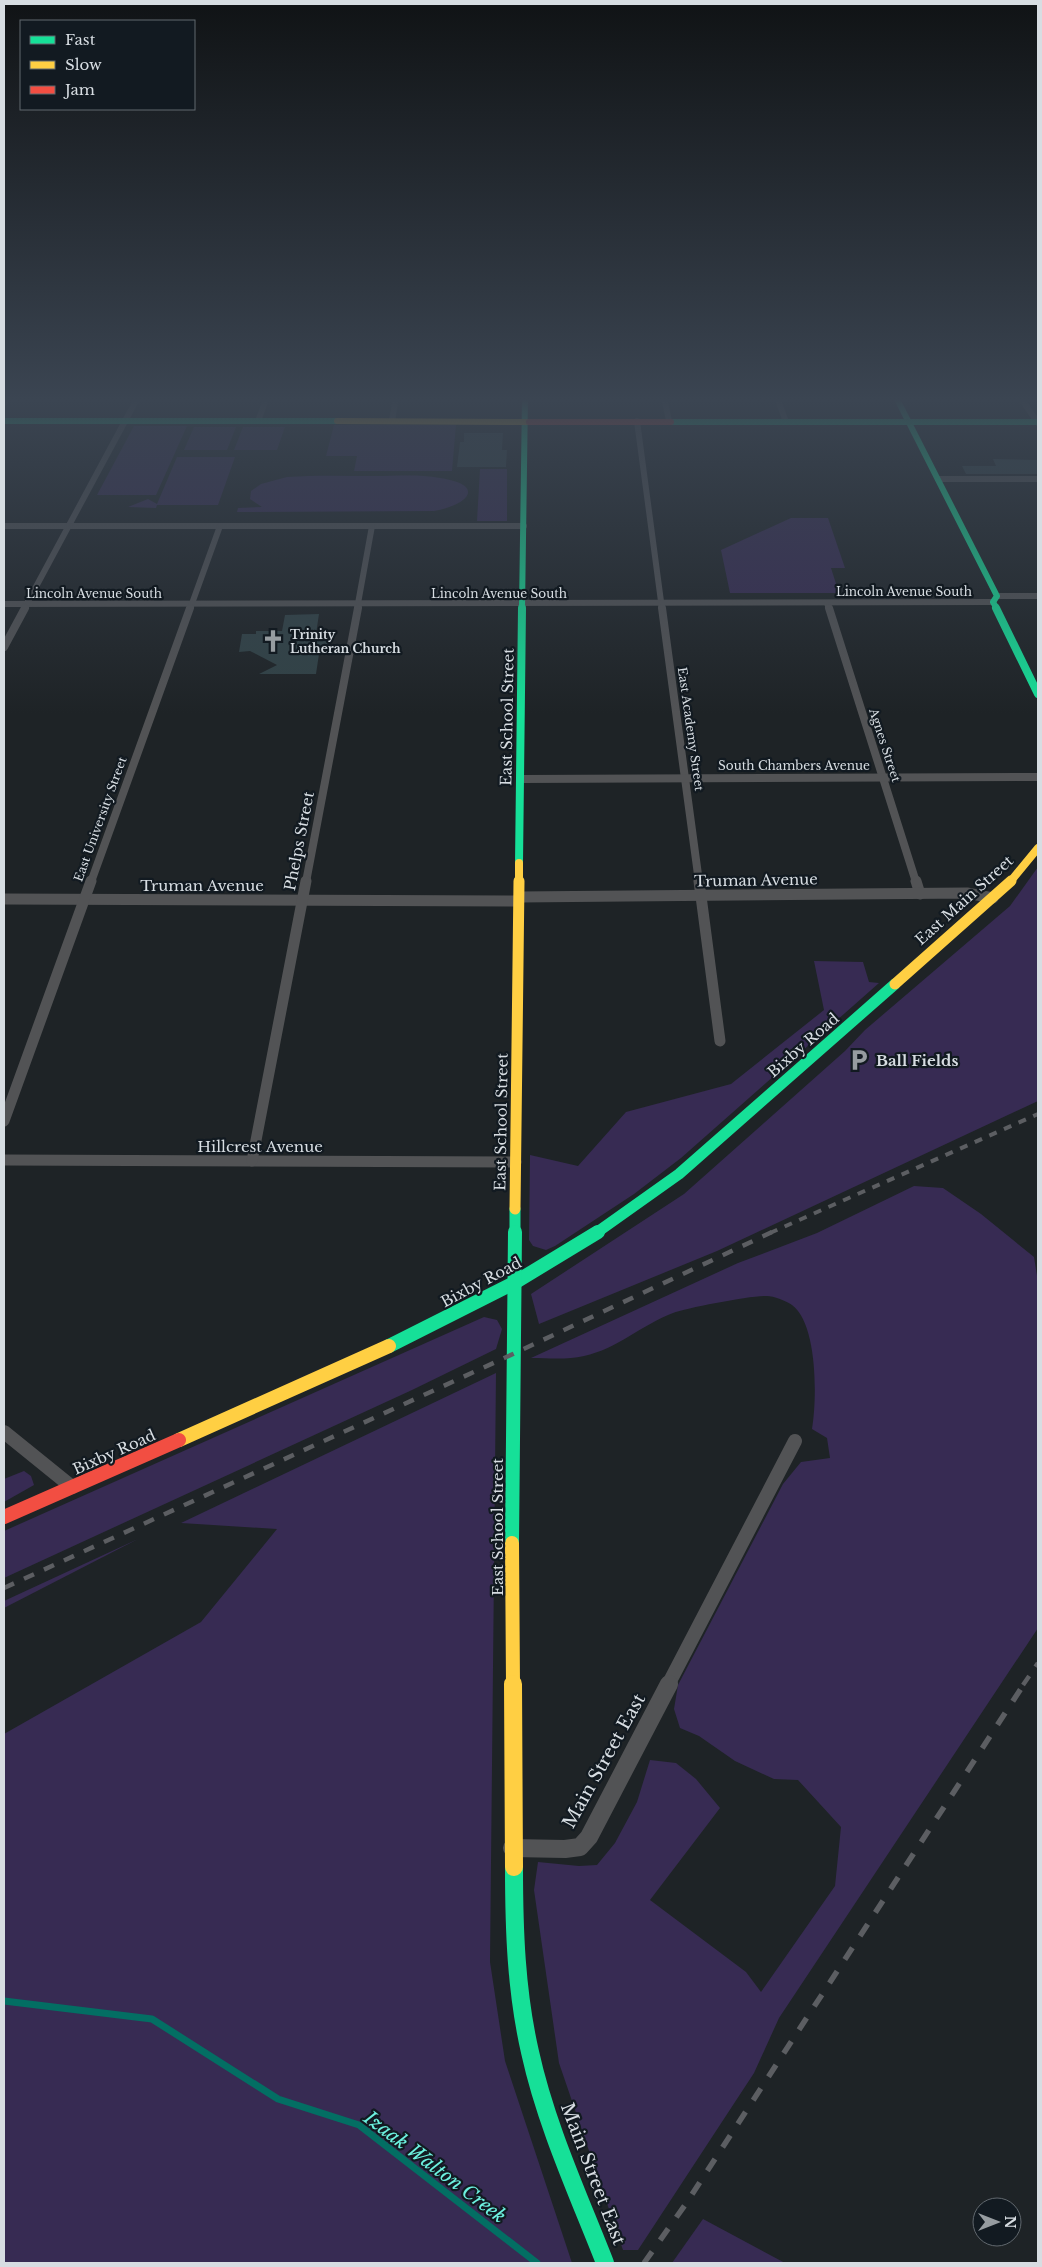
<svg xmlns="http://www.w3.org/2000/svg" width="1042" height="2267" font-family="'Libre Baskerville',serif">
<rect width="100%" height="100%" fill="#1e2326"/>
<!-- green -->
<g fill="#372b53">
<polygon points="334,425 456,425 452,471 354,471 357,456 326,456"/>
<polygon points="134,426 187,426 156,495 97,495"/>
<polygon points="194,427 236,427 227,450 184,450"/>
<polygon points="243,427 285,427 277,450 234,450"/>
<polygon points="177,457 235,457 218,505 157,505 156,508 128,507 148,499 157,504"/>
<polygon points="480,469 507,469 507,521 477,521"/>
<path d="M287,477c29,-2 59,-1 88,-1 21,0 44,-2 65,2 47,7 28,27 -6,33l-197,1 1,-4 24,-1 -12,-8 1,-8 10,-7z"/>
<polygon points="791,518 828,518 845,568 831,568 839,593 730,593 721,550"/>
<polygon points="1038,867 1038,1101 717,1251 539,1324 531,1294 684,1194 845,1051 865,1030 1010,906"/>
<polygon points="814,961 863,962 869,982 879,983 681,1158 634,1194 555,1246 546,1250 533,1246 529,1240 530,1155 578,1166 626,1112 731,1084 824,1010"/>
<path d="M914,1186l29,2 38,26 53,43 4,25v346l-259,390 -25,55 -116,177h-15l-64,-187 -25,-173 4,-28 41,4 18,-1 18,-22 22,-41 13,-42 26,3 20,16 24,29 -70,92 96,72 15,20 74,-106 6,-59 -43,-47 -24,-1 -39,-18 -36,-25 -19,-8 -6,-19 4,-24 105,-201 18,-22 29,-4 -3,-20 -15,-9c5,-29 6,-105 -20,-124 -5,-4 -19,-9 -25,-9 -14,-1 -81,12 -94,17 -30,11 -56,36 -89,43 -17,4 -36,2 -53,2l207,-95 79,-30z"/>
<polygon points="484,1317 497,1320 502,1329 496,1349 412,1390 4,1578 4,1531"/>
<polygon points="496,1373 490,1962 505,2061 572,2263 4,2263 4,1734 201,1622 277,1529 181,1523"/>
<polygon points="24,1471 31,1476 34,1485 4,1502 4,1479"/>
<polygon points="138,1539 4,1608 4,1601"/>
<polygon points="703,2219 785,2263 672,2263"/>
</g>
<g fill="none" stroke-linecap="round" stroke-linejoin="round">
<!-- stream -->
<polyline stroke="#036e63" stroke-width="7" points="4,2001 152,2019 278,2099 359,2125 537,2263"/>
</g>
<!-- building -->
<g fill="#314246">
<polygon points="464,433 503,433 502,450 507,450 506,467 457,467 460,442 464,442"/>
<polygon points="993,459 1038,460 1038,474 966,474 962,466 996,466"/>
<polygon points="319,614 316,634 317,636 329,636 326,654 319,654 316,674 259,674 277,665 250,651 239,652 242,634 256,634 256,631 282,631 285,615"/>
</g>
<g fill="none" stroke-linecap="round" stroke-linejoin="round">
<!-- street-far4 -->
<g stroke="#525355" stroke-width="6">
<polyline points="664,397 669,421"/>
<polyline points="777,397 786,422"/>
<polyline points="1020,397 1038,423"/>
<polyline points="4,403 8,397"/>
<polyline points="258,421 267,397"/>
<polyline points="392,421 396,397"/>
<polyline points="637,421 662,609"/>
<polyline points="938,479 1038,479"/>
<polyline points="4,526 524,526"/>
<polyline points="997,596 1038,596"/>
<polyline points="827,603 829,609"/>
<polyline points="4,604 993,602"/>
<polyline points="24,609 138,397"/>
<polyline points="190,609 220,526"/>
<polyline points="357,609 372,526"/>
</g>
<!-- street-far3 -->
<g stroke="#525355" stroke-width="8">
<polyline points="662,608 699,882"/>
<polyline points="829,608 916,882"/>
<polyline points="4,647 25,608"/>
<polyline points="521,779 1038,777"/>
<polyline points="91,882 190,608"/>
<polyline points="306,882 358,608"/>
</g>
<!-- street-far2 -->
<g stroke="#525355" stroke-width="11">
<polyline points="699,881 720,1041"/>
<polyline points="916,881 920,894"/>
<polyline points="519,897 967,893 993,898"/>
<polyline points="4,899 519,901"/>
<polyline points="4,1121 91,881"/>
<polyline points="4,1160 516,1162"/>
<polyline points="252,1161 306,881"/>
</g>
<!-- street-far1 -->
<g stroke="#525355" stroke-width="14">
<polyline points="4,1432 72,1487"/>
<polyline points="668,1685 795,1441"/>
</g>
<!-- street -->
<polyline stroke="#525355" stroke-width="18" points="512,1848 565,1849 580,1847 589,1837 669,1684"/>
<!-- fast-far4 -->
<g stroke="#16e098" stroke-width="6">
<polyline points="896,397 997,596 993,602 997,609"/>
<polyline points="4,421 337,421"/>
<polyline points="671,422 1038,422"/>
<polyline points="522,609 525,397"/>
</g>
<!-- fast-far3 -->
<g stroke="#16e098" stroke-width="8">
<polyline points="996,608 1038,694"/>
<polyline points="519,863 522,608"/>
</g>
<!-- fast-far2 -->
<g stroke="#16e098" stroke-width="11">
<polyline points="515,1233 515,1209"/>
<polyline points="596,1233 679,1174 895,984"/>
</g>
<!-- fast-far1 -->
<g stroke="#16e098" stroke-width="14">
<polyline points="389,1346 514,1283 598,1232"/>
<polyline points="512,1543 515,1232"/>
</g>
<!-- fast -->
<path stroke="#16e098" stroke-width="18" d="M514,1867c0,62 2,124 16,185 16,73 48,142 75,211"/>
<!-- slow-far4 -->
<polyline stroke="#ffcf43" stroke-width="6" points="337,421 529,422"/>
<!-- slow-far3 -->
<g stroke="#ffcf43" stroke-width="8">
<polyline points="519,882 519,863"/>
<polyline points="1010,882 1038,848"/>
</g>
<!-- slow-far2 -->
<g stroke="#ffcf43" stroke-width="11">
<polyline points="895,984 1011,881"/>
<polyline points="515,1209 519,881"/>
</g>
<!-- slow-far1 -->
<g stroke="#ffcf43" stroke-width="14">
<polyline points="179,1440 389,1346"/>
<polyline points="512,1543 513,1685"/>
</g>
<!-- slow -->
<polyline stroke="#ffcf43" stroke-width="18" points="513,1684 514,1867"/>
<!-- jam-far1 -->
<polyline stroke="#f24e42" stroke-width="6" points="529,422 671,422"/>
<!-- jam -->
<polyline stroke="#f24e42" stroke-width="14" points="4,1517 179,1440"/>
<!-- rail-far2 -->
<polyline stroke="#5c5e62" stroke-width="4" stroke-dasharray="8 8" stroke-linecap="butt" points="770,1233 1038,1114"/>
<!-- rail-far1 -->
<g stroke="#5c5e62" stroke-width="4.5" stroke-dasharray="11 11" stroke-linecap="butt">
<polyline points="4,1588 513,1354 772,1232"/>
<polyline points="1023,1685 1038,1663"/>
</g>
<!-- rail -->
<polyline stroke="#5c5e62" stroke-width="5.5" stroke-dasharray="14 14" stroke-linecap="butt" points="644,2263 685,2205 1024,1684"/>
</g>
<!-- sky -->
<linearGradient id="sky" x2="0" y2="1"><stop stop-color="#101315"/><stop offset="0.56" stop-color="#3b4552"/><stop offset="1" stop-color="#3b4552" stop-opacity="0"/></linearGradient>
<rect width="1042" height="714" fill="url(#sky)"/>
<!-- icons -->
<defs>
<symbol id="church-bare" viewBox="-9 -9 18 18"><path d="M-1.2-6h2.4v3.5h3.3v2.4h-3.3V6h-2.4V-.1h-3.3v-2.4h3.3Z" fill="#969ca0" stroke="#121a21" stroke-width="2.5" paint-order="stroke"/></symbol>
<symbol id="parking-bare" viewBox="-9 -9 18 18"><path d="M-3.5-5.5H1a3.5 3.5 0 0 1 0 7H-1V5.5H-3.5ZM-1-3.4V-.6H.8a1.4 1.4 0 0 0 0-2.8Z" fill="#969ca0" stroke="#121a21" stroke-width="2.5" paint-order="stroke"/></symbol>
</defs>
<g fill-rule="evenodd">
<use href="#church-bare" x="257" y="625" width="32" height="32"/>
<use href="#parking-bare" x="843" y="1044" width="32" height="32"/>
</g>
<g text-anchor="middle" dominant-baseline="central" stroke-width="4.5" stroke-linejoin="round" paint-order="stroke">
<!-- far-street labels -->
<g font-size="12" fill="#d7dde2" stroke="#121a21">
<text x="904" y="591">Lincoln Avenue South</text>
<text x="94" y="593">Lincoln Avenue South</text>
<text x="499" y="593">Lincoln Avenue South</text>
<text transform="translate(691 729) rotate(82)">East Academy Street</text>
<text transform="translate(885 745) rotate(72)">Agnes Street</text>
<text x="794" y="765">South Chambers Avenue</text>
<text transform="translate(100 819) rotate(-70)">East University Street</text>
</g>
<!-- far-poi labels -->
<g font-size="12" font-weight="bold" fill="#d7dde2" stroke="#121a21" text-anchor="start">
<text x="290" y="634">Trinity<tspan x="290" dy="14">Lutheran Church</tspan></text>
</g>
<!-- street labels -->
<g font-size="15" fill="#d7dde2" stroke="#121a21">
<text transform="translate(507 717) rotate(-89)">East School Street</text>
<text transform="translate(299 841) rotate(-79)">Phelps Street</text>
<text transform="translate(756 880) rotate(-1)">Truman Avenue</text>
<text x="202" y="885">Truman Avenue</text>
<text transform="translate(964 900) rotate(-42)">East Main Street</text>
<text transform="translate(803 1045) rotate(-41)">Bixby Road</text>
<text transform="translate(501 1122) rotate(-89)">East School Street</text>
<text x="260" y="1146">Hillcrest Avenue</text>
<text transform="translate(481 1282) rotate(-28)">Bixby Road</text>
<text transform="translate(114 1452) rotate(-24)">Bixby Road</text>
<text transform="translate(497 1527) rotate(-90)">East School Street</text>
</g>
<!-- poi labels -->
<g font-size="15" font-weight="bold" fill="#d7dde2" stroke="#121a21" text-anchor="start">
<text x="876" y="1060">Ball Fields</text>
</g>
<!-- near-street labels -->
<g font-size="18" fill="#d7dde2" stroke="#121a21">
<text transform="translate(604 1761) rotate(-61)">Main Street East</text>
<text transform="translate(593 2174) rotate(69)">Main Street East</text>
</g>
<!-- near-water labels -->
<g font-size="19" font-style="italic" fill="#6df2e0" stroke="#121a21">
<text transform="translate(435 2167) rotate(37)">Izaak Walton Creek</text>
</g>
</g>
<!-- border -->
<rect width="1042" height="2267" fill="none" stroke="#d7dde2" stroke-width="10"/>
<!-- legend -->
<rect x="20" y="20" width="175" height="90" fill="#121a21" stroke="#61686e"/>
<rect x="30" y="36" width="25" height="8" fill="#16e098" stroke="#61686e"/>
<text x="65" y="45" font-size="15" fill="#d7dde2">Fast</text>
<rect x="30" y="61" width="25" height="8" fill="#ffcf43" stroke="#61686e"/>
<text x="65" y="70" font-size="15" fill="#d7dde2">Slow</text>
<rect x="30" y="86" width="25" height="8" fill="#f24e42" stroke="#61686e"/>
<text x="65" y="95" font-size="15" fill="#d7dde2">Jam</text>
<!-- north arrow -->
<g transform="translate(997 2222) rotate(90)"><circle r="24" fill="#121a21" stroke="#61686e"/>
<path d="M0-4L9 19L0 12L-9 19Z" fill="#969ca0"/>
<text y="-8" font-size="14" font-weight="bold" text-anchor="middle" fill="#d7dde2">N</text>
</g>
</svg>
